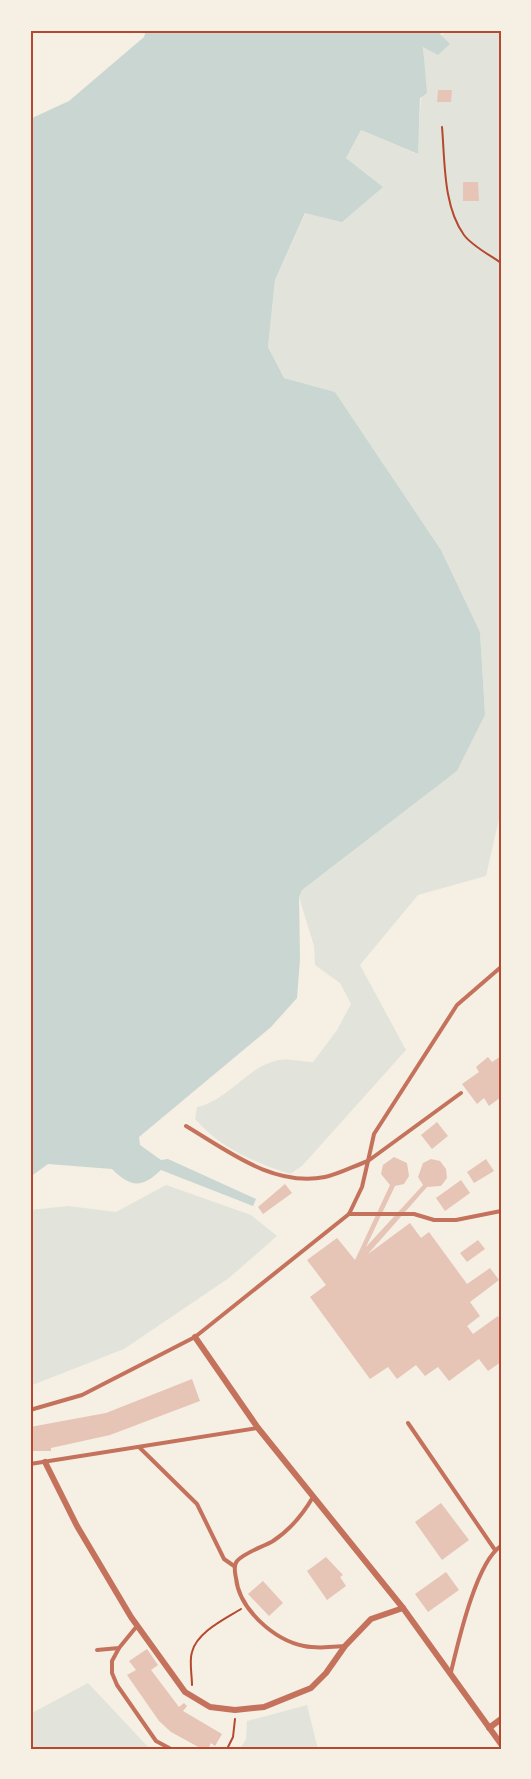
<svg xmlns="http://www.w3.org/2000/svg" width="531" height="1779" font-family="Figtree,sans-serif">
<rect width="100%" height="100%" fill="#f6efe4"/>
<!-- green -->
<g fill="#e2e4dc">
<path d="M449,30h52v780l-15,66 -68,19 -58,70 46,85 -104,116 -12,8c-36,-12 -70,-26 -95,-55l2,-12c32,-7 50,-41 82,-47 10,-2 24,2 34,2l24,-32 14,-26 -11,-21 -25,-18 -1,-19 -15,-49 3,-7 155,-119 28,-56 -5,-83 -39,-82 -106,-158 -51,-14 -16,-31 7,-67 31,-68 77,-25 -37,-29 15,-28 56,24 7,-97 -1,-11z"/>
<polygon points="166,1185 251,1215 277,1236 229,1278 124,1349 30,1386 30,1210 68,1206 116,1212"/>
<polygon points="88,1683 150,1749 30,1749 30,1714"/>
<polygon points="307,1705 318,1749 240,1749 246,1739 247,1721"/>
</g>
<!-- water -->
<path fill="#c9d6d2" d="M146,30h303l-9,4 10,10 -12,11 -15,-8 4,46 -7,5 -2,56 -57,-24 -15,28 37,29 -41,35 -37,-9 -30,67 -7,67 16,31 51,14 106,158 39,82 5,83 -28,56 -155,119 -3,7 1,62 -3,39 -26,29 -132,110 1,8 21,15 7,-1 88,40 -3,7 -92,-36c-19,18 -30,18 -49,-1l-64,-5 -18,13v-1058l39,-18 75,-64z"/>
<!-- building -->
<g fill="#e6c5b7">
<polygon points="438,90 452,90 451,102 437,102"/>
<polygon points="463,182 478,182 479,201 463,201"/>
<polygon points="501,1056 501,1097 489,1106 484,1098 477,1104 462,1084 479,1072 476,1067 488,1057 492,1062"/>
<polygon points="437,1122 448,1136 432,1149 421,1135"/>
<polygon points="394,1157 407,1163 409,1176 404,1184 395,1186 366,1247 423,1185 418,1177 423,1163 431,1159 440,1161 446,1169 447,1178 441,1186 427,1187 368,1254 410,1223 421,1238 429,1232 467,1284 490,1268 499,1280 470,1302 480,1316 467,1326 473,1334 498,1316 501,1320 501,1362 488,1371 479,1359 449,1381 438,1367 425,1376 416,1365 397,1379 388,1367 370,1379 310,1297 326,1285 307,1260 337,1238 355,1260 390,1185 381,1174 383,1165"/>
<polygon points="486,1159 494,1171 474,1183 467,1172"/>
<polygon points="461,1180 470,1193 445,1211 436,1198"/>
<polygon points="285,1184 292,1193 263,1214 258,1207"/>
<polygon points="478,1240 485,1249 467,1262 460,1253"/>
<polygon points="192,1379 200,1401 110,1435 51,1448 51,1451 30,1451 30,1427 106,1413"/>
<polygon points="441,1503 469,1540 442,1560 415,1522"/>
<polygon points="326,1557 343,1575 340,1577 346,1586 327,1600 307,1571"/>
<polygon points="446,1572 459,1590 428,1612 415,1594"/>
<polygon points="263,1581 283,1603 269,1616 248,1594"/>
<polygon points="147,1649 158,1665 151,1670 179,1707 184,1703 187,1706 183,1711 222,1734 215,1746 211,1743 208,1749 202,1749 171,1732 159,1721 127,1675 136,1670 129,1661"/>
</g>
<g fill="none" stroke-linecap="round" stroke-linejoin="round">
<!-- path -->
<g stroke="#b5482f" stroke-width="2">
<path d="M442,127c3,34 1,79 22,108 8,11 26,20 37,28"/>
<path d="M192,1685c0,-10 -3,-24 0,-33 5,-20 33,-33 49,-43"/>
<polyline points="227,1749 233,1737 235,1719"/>
</g>
<!-- service -->
<g stroke="#c5725c" stroke-width="4">
<path d="M186,1126c42,25 87,61 139,51 14,-3 29,-11 43,-16l6,-27 83,-129 44,-38"/>
<polyline points="349,1214 414,1214 434,1220 456,1220 501,1211"/>
<polyline points="30,1410 82,1395 195,1337 349,1214 362,1187 368,1161 461,1093"/>
<polyline points="408,1423 495,1550"/>
<polyline points="139,1447 197,1504 224,1559 234,1566"/>
<polyline points="30,1464 257,1428"/>
<path d="M313,1497c-10,17 -23,33 -40,44 -10,6 -28,11 -36,20 -4,5 -2,12 -1,17 3,31 38,62 68,68 14,3 27,1 41,0"/>
<polyline points="119,1648 112,1661 112,1673 117,1685 156,1741 171,1749"/>
<polyline points="97,1650 119,1648 137,1626"/>
<path d="M451,1672c7,-29 25,-110 50,-126"/>
</g>
<!-- minor -->
<g stroke="#c5725c" stroke-width="6">
<polyline points="195,1337 258,1428 403,1608 501,1744"/>
<polyline points="45,1462 77,1526 131,1617 185,1692 210,1707 235,1710 264,1707 311,1688 326,1673 345,1646 371,1619 403,1608"/>
<polyline points="489,1728 501,1719"/>
</g>
</g>
<!-- border -->
<rect width="531" height="1779" fill="none" stroke="#f6efe4" stroke-width="63"/>
<rect x="32" y="32" width="468" height="1716" fill="none" stroke="#b5482f" stroke-width="2"/>
</svg>
